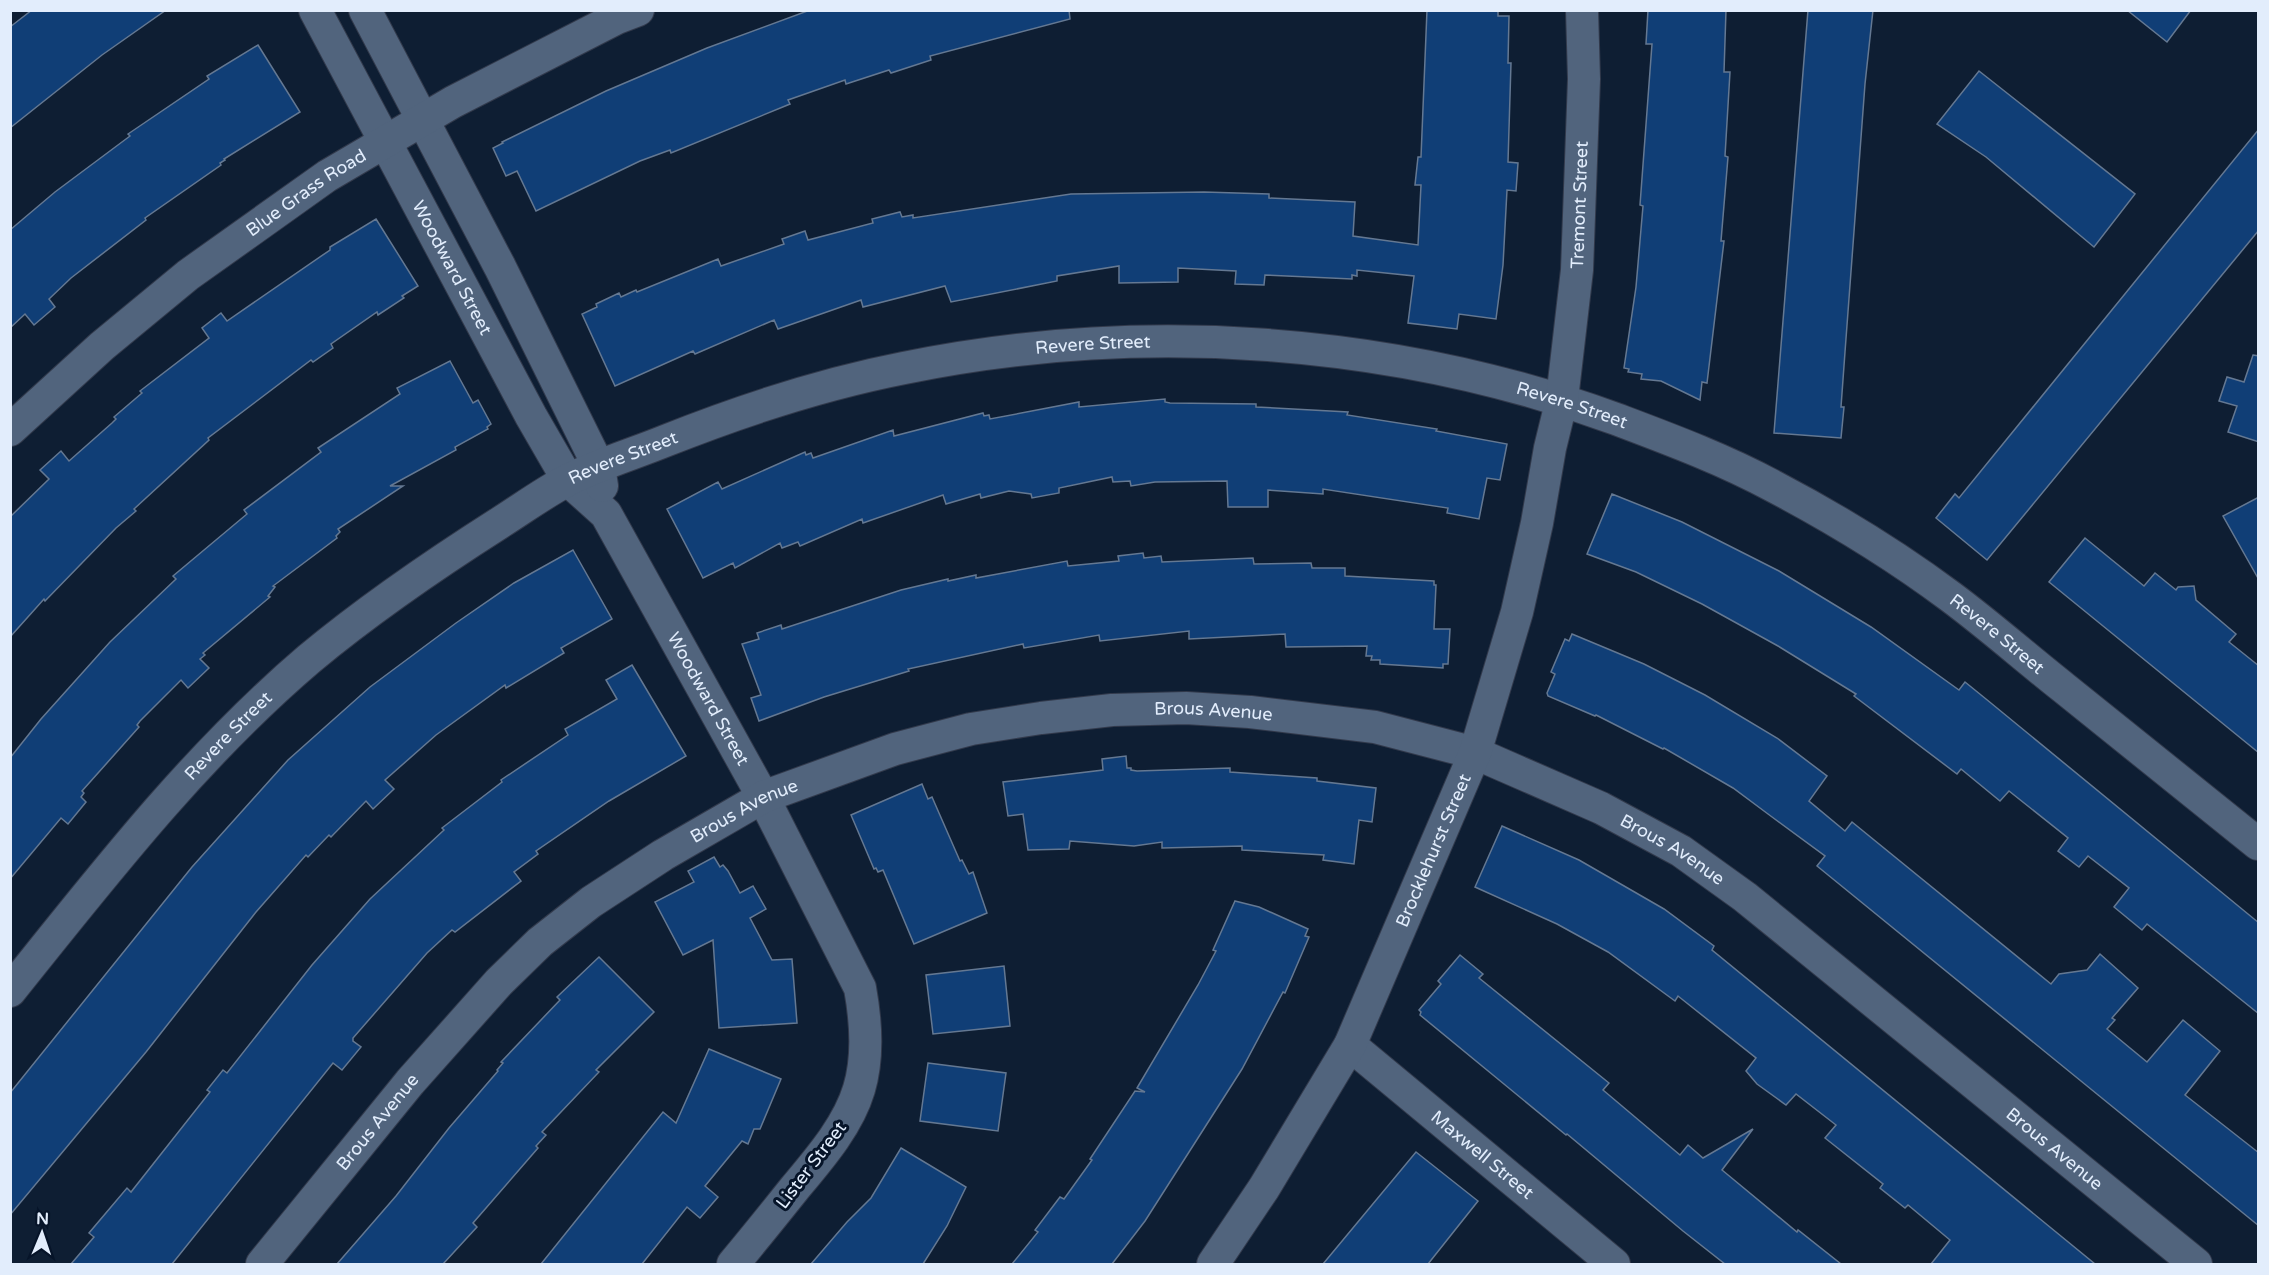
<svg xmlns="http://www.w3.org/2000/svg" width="2269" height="1275" font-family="'Varela Round',sans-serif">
<rect width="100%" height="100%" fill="#0e1e33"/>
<!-- building -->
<g fill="#103e76" stroke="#647892" stroke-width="1.5">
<polygon points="32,10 166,10 102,55 10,128 10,27"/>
<polygon points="810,10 1069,10 1070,19 930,56 931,60 891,73 889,70 846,84 845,80 788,100 790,104 671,153 670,150 640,161 536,211 517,171 506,176 493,148 503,143 502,142 606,91 707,48"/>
<polygon points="1427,10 1498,10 1498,16 1509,16 1508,63 1511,63 1508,162 1518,163 1516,191 1507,190 1503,265 1496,319 1459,314 1457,329 1408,323 1414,276 1357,270 1357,276 1352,275 1352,279 1265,275 1264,285 1235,284 1236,271 1178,268 1178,282 1119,283 1119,266 1057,276 1057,281 951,302 945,286 863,307 861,300 778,329 774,320 695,354 693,351 615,386 582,314 597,307 596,304 619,293 621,297 636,290 637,292 718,259 721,266 784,244 782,239 805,231 808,240 873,223 872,219 900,212 902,217 913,215 913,218 1071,194 1204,192 1269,194 1269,198 1355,202 1353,236 1418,245 1421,185 1415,185 1418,157 1421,157"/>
<polygon points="1648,10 1726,10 1724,72 1730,72 1725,156 1728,157 1721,241 1724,241 1707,383 1702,382 1700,400 1661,381 1641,379 1642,374 1628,372 1629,369 1624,368 1636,287 1643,206 1640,205 1652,44 1646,44"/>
<polygon points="1808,10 1873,10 1865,84 1845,352 1841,407 1844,407 1841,438 1774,433"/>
<polygon points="2127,10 2191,10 2167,42"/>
<polygon points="258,45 300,112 224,159 225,160 220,163 221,165 145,218 146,220 71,278 49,299 55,307 34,325 25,314 10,328 10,230 55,192 130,136 128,134 209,79 207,76"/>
<polygon points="1979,71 2135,194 2094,247 1986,157 1937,124"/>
<polygon points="2259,129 2259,230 1987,560 1936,518 1955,494 1959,498"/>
<polygon points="376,219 418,286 402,296 404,298 378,315 377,312 331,344 333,348 313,362 311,360 208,438 209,440 134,509 136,511 116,528 45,601 44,599 10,637 10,517 49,479 40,470 61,451 69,461 112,423 116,419 114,417 142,393 140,391 209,338 202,328 221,313 227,321 330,250 330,247"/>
<polygon points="2253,355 2259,356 2259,442 2228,432 2237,406 2219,401 2227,377 2244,382"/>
<polygon points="450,361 473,403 478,400 491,424 487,427 488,429 455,447 456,450 390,486 403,486 338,529 340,532 336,536 337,538 273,586 275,587 268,596 270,597 203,653 205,655 200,659 209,668 188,688 181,680 140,721 137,725 139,727 82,791 84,793 81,797 86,802 68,824 61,818 10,879 10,758 41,719 110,642 176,579 173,576 247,514 244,510 321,452 318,448 400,394 397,388"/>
<polygon points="1165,399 1165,402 1170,403 1256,404 1256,407 1348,412 1347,415 1437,429 1436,431 1507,444 1500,480 1487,478 1479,519 1447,513 1448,508 1323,489 1323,494 1268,490 1268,507 1228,507 1227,481 1155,482 1131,486 1130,481 1113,482 1112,477 1059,488 1059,493 1032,498 1031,494 1009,491 981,498 980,494 946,504 943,495 863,523 862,519 800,546 798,542 782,548 780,543 735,568 733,563 703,578 667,509 718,482 722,489 805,452 806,455 811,453 813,458 893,430 894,436 983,413 984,416 989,415 990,419 1079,402 1079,407"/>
<polygon points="1612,494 1682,522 1779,571 1871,627 1959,690 1965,682 1986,699 2259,923 2259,1014 2147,924 2142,930 2114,907 2129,888 2088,856 2079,867 2058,851 2068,838 2009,791 2000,801 1961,769 1957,774 1854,696 1856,694 1778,646 1702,604 1636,572 1587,554"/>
<polygon points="2259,497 2259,580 2223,516"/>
<polygon points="2085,538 2144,586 2155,573 2176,590 2178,587 2194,586 2196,600 2236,634 2229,642 2259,666 2259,753 2049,582"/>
<polygon points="573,550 612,619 561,648 564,653 506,688 505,685 436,735 385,780 394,789 373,809 366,801 331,837 329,835 308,857 306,855 256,912 146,1052 10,1215 10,1093 192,867 288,760 370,687 456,623 514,583"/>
<polygon points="1143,553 1144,558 1161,556 1162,562 1253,558 1254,564 1311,563 1312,568 1345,568 1345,576 1434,581 1434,585 1436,585 1434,629 1450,629 1448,664 1443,664 1443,668 1380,664 1380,660 1371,660 1372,656 1366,656 1367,646 1286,647 1285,634 1189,639 1189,631 1100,641 1099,635 1024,648 1023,644 908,669 909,671 824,697 759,721 751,698 761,695 742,644 759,639 757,633 781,625 782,629 901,590 948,579 948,581 976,575 976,578 1067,561 1068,566 1119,561 1118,556"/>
<polygon points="1572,634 1644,664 1705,695 1777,738 1827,776 1809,801 1845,831 1852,822 2051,984 2059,974 2087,970 2100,954 2138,988 2112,1018 2115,1020 2107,1029 2147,1062 2183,1020 2220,1051 2185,1095 2259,1153 2259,1226 1817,866 1825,856 1768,814 1733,788 1664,748 1663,749 1596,715 1595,716 1548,696 1547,693 1555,674 1551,672 1565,639 1569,641"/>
<polygon points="632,665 686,756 609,801 536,851 538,854 514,872 521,881 455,932 452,930 427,953 353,1038 353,1041 361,1047 342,1070 333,1063 172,1264 71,1264 94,1237 89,1233 127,1188 131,1192 210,1092 207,1090 223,1070 227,1073 312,965 370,899 444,830 442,828 502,782 501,780 568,735 565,729 617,699 606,680"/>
<polygon points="1126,756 1127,768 1131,768 1131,770 1137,771 1230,768 1230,772 1317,778 1317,781 1376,788 1372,822 1359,820 1354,864 1323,860 1324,855 1242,850 1242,846 1162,848 1162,842 1134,846 1070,841 1069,849 1028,850 1023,814 1008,816 1003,782 1103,770 1102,759"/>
<polygon points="922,784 928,799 932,797 960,861 962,860 969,874 973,872 987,913 914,944 883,870 878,872 876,868 874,869 851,815"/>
<polygon points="1502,826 1579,860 1664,909 1714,946 1712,950 2095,1264 1931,1264 1950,1240 1908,1205 1905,1208 1880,1188 1883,1184 1825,1138 1836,1125 1796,1094 1786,1105 1757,1084 1746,1071 1756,1058 1678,996 1675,1001 1608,952 1557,924 1475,887"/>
<polygon points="714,857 720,867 723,865 728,871 740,893 753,886 766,909 750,918 772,960 792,959 797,1023 719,1028 713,940 683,955 655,902 694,882 688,871"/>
<polygon points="1235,901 1259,907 1308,929 1305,936 1309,937 1285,993 1283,992 1242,1069 1145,1221 1112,1264 1012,1264 1038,1232 1035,1230 1060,1197 1064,1199 1092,1160 1090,1159 1135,1091 1145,1092 1137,1088 1198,985 1216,951 1213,950"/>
<polygon points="1460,955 1483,974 1479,978 1609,1083 1603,1090 1680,1155 1688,1145 1703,1158 1753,1129 1722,1170 1797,1232 1798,1230 1841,1264 1725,1264 1683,1231 1567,1134 1566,1135 1420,1015 1421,1012 1419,1010 1441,984 1438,981"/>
<polygon points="599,957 654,1012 596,1070 599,1072 542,1132 546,1135 536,1146 538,1148 473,1223 477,1227 443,1264 337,1264 396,1196 449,1128 498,1071 497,1070 503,1063 501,1062 560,1000 557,997"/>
<polygon points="1004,966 1010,1026 933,1034 926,975"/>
<polygon points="709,1049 781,1079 760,1129 754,1129 748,1144 742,1141 705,1186 718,1197 700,1218 687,1207 642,1264 541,1264 663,1112 676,1123"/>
<polygon points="928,1063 1006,1073 998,1131 920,1121"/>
<polygon points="901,1148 966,1187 947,1226 923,1264 811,1264 847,1222 871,1198"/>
<polygon points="1416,1152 1478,1201 1428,1264 1323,1264"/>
</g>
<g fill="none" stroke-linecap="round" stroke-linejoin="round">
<defs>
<g id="minor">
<path id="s1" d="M315,10l216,406 37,64 38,34 157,283 97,191c6,33 9,68 -1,101 -11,37 -40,70 -65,100 -20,25 -40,50 -61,75"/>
<polyline points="365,10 500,267 599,467 602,486"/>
<path id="s2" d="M10,430l92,-84 86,-71 139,-99 126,-74 164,-84 21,-8"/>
<path id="s3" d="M10,991c93,-116 185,-235 299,-332 60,-50 126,-95 192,-137 22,-14 44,-30 67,-42 31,-16 65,-26 97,-39 78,-31 157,-57 239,-73 235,-48 487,-31 712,51 53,20 107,40 157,67 61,32 123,70 178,111 39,29 75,61 113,91 65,52 130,104 194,156"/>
<path id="s4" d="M1350,1045l264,219"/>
<path id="s5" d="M262,1264l148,-182 89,-100 41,-40 51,-40 72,-47 100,-58 132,-48 76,-20 70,-11 71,-8 74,-2 64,4 125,15 100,26 126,55 80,43 64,46 451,367"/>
<path id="s6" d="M1213,1264l51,-76 86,-143 125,-292 42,-141 20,-89 13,-75 12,-49 15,-129 7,-191 -2,-69"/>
</g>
</defs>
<!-- minor casing -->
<use href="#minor" stroke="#323a4c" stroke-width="34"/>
<!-- minor -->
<use href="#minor" stroke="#51647d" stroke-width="32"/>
</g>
<g text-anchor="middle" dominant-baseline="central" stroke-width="6" stroke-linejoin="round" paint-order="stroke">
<!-- street labels -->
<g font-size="18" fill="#e2edfc" stroke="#061429">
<text stroke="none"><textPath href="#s2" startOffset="380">Blue Grass Road</textPath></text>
<text stroke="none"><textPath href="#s6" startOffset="1136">Tremont Street</textPath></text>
<text stroke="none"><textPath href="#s1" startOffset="292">Woodward Street</textPath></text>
<text stroke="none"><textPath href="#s3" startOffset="1308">Revere Street</textPath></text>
<text stroke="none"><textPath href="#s3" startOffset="1794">Revere Street</textPath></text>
<text stroke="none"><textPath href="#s3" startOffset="822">Revere Street</textPath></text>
<text stroke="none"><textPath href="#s3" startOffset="2280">Revere Street</textPath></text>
<text stroke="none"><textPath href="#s1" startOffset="796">Woodward Street</textPath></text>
<text stroke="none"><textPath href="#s5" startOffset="1155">Brous Avenue</textPath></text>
<text stroke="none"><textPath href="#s3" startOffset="336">Revere Street</textPath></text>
<text stroke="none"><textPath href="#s5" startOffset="669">Brous Avenue</textPath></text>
<text stroke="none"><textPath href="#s6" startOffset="470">Brocklehurst Street</textPath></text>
<text stroke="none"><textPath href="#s5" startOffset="1641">Brous Avenue</textPath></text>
<text stroke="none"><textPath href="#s5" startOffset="183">Brous Avenue</textPath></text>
<text stroke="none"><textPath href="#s5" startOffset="2127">Brous Avenue</textPath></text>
<text stroke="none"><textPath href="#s4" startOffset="172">Maxwell Street</textPath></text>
<text transform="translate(811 1165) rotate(-53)">Lister Street</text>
</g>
</g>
<!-- border -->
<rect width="2269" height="1275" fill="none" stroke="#e2edfc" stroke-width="24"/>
<!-- north arrow -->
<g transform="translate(42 1233) rotate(2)" stroke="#061429" stroke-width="4.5" paint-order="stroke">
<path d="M0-4.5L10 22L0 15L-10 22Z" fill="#e2edfc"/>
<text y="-9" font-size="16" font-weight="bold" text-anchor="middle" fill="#e2edfc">N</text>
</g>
</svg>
